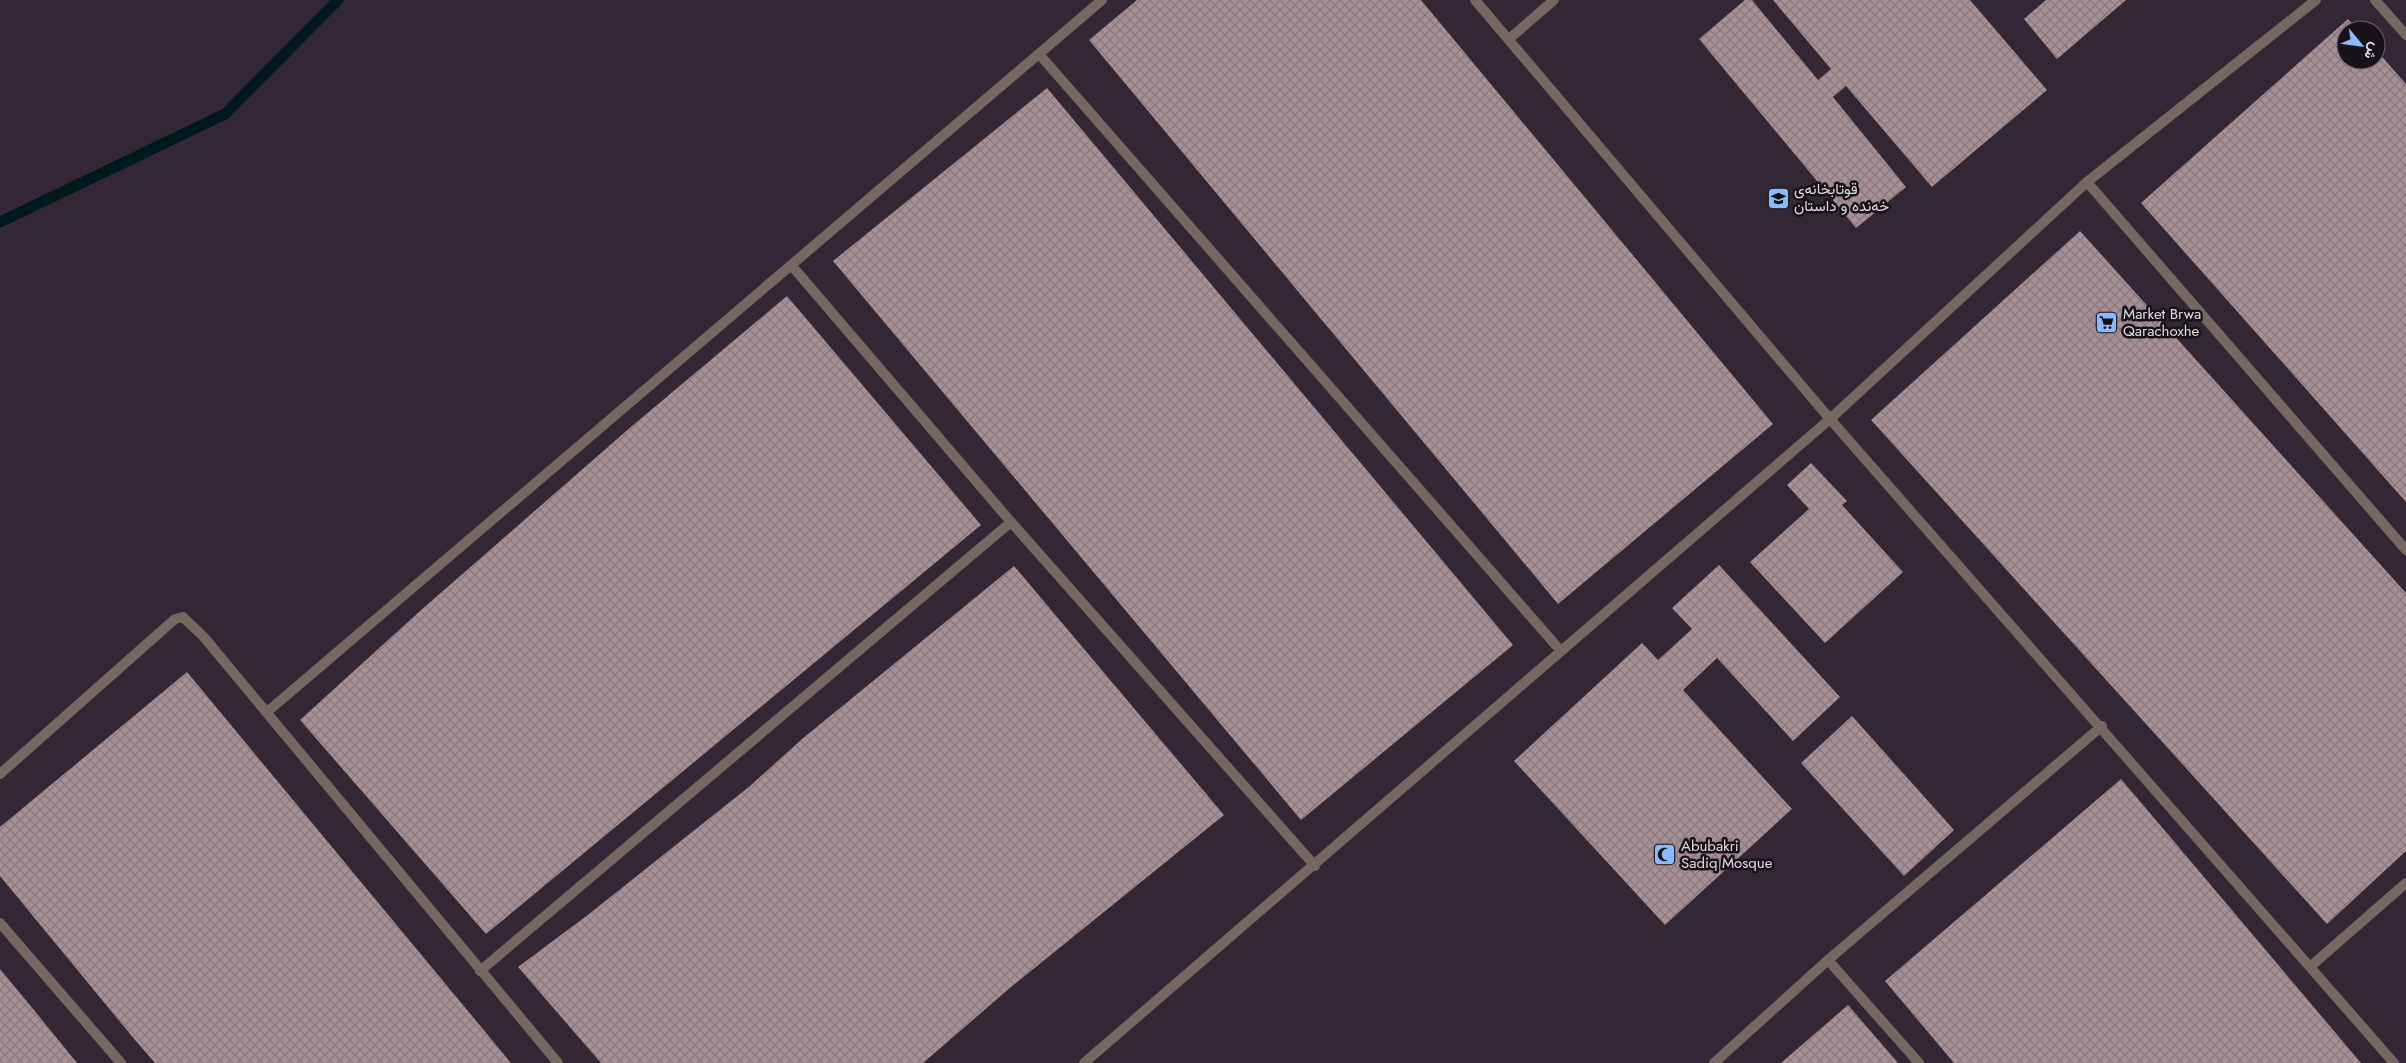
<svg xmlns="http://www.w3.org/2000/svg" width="2406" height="1063" font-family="Jost,Vazirmatn,sans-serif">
<defs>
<pattern id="building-cross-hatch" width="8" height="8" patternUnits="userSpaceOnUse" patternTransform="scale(1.25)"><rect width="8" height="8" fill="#a78f96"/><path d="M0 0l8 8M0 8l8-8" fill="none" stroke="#89787d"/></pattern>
</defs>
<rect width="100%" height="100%" fill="#332735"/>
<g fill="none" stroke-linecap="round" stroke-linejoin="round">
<!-- stream -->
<polyline stroke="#00191e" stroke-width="11" points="0,222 225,114 338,0"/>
</g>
<!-- building -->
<g fill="url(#building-cross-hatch)">
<polygon points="1137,0 1421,0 1773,424 1558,604 1089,40"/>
<polygon points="1745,0 1752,0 1818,80 1831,69 1773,0 1970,0 2047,90 1932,187 1846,86 1833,97 1906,187 1856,228 1699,39"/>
<polygon points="2046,0 2126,0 2057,59 2024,19"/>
<polygon points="2348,19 2358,30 2346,30 2346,60 2376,60 2376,50 2406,84 2406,502 2141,203"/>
<polygon points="1047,88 1513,645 1301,820 833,261"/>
<polygon points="2080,231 2406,593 2406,851 2327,924 1871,420"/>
<polygon points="787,296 981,525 486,934 300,720 420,611 632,426"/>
<polygon points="1811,463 1847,501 1842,505 1903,572 1825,643 1750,562 1809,509 1787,485"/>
<polygon points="1719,565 1840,697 1793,741 1717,658 1683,690 1792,809 1665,925 1514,761 1642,643 1658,660 1692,629 1672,608"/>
<polygon points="1014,566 1224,815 1011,987 923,1063 601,1063 518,967 589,914 750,786 802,739"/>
<polygon points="187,672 240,736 511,1063 155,1063 135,1040 0,876 0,827"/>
<polygon points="1852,716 1954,830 1904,876 1801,763"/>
<polygon points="2121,779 2171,838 2361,1063 1954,1063 1885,981"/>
<polygon points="0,969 38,1015 77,1063 0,1063"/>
<polygon points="1848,1005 1898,1063 1781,1063"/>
</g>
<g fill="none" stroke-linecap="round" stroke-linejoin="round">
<!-- minor -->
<g stroke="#746861" stroke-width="10">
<polyline points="1475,0 1830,419 2394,1063"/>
<polyline points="2375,0 2406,35"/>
<polyline points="1509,39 1554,0"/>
<polyline points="1039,54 1560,650"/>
<polyline points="2087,182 2406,550"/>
<polyline points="792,266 1011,522 1315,866"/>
<polyline points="267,712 1102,0"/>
<polyline points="0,774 175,619 183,617 203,636 558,1063"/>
<polyline points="0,923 121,1063"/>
<polyline points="1828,960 1919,1063"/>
<polyline points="2311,966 2406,883"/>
<polyline points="480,971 1011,522"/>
<polyline points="1084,1063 1830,419 2087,182 2316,0"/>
<polyline points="1714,1063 1828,960 2102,726"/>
</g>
</g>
<!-- icons -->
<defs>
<symbol id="school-square" viewBox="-11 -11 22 22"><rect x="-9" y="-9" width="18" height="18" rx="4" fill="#8bbafc" stroke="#171218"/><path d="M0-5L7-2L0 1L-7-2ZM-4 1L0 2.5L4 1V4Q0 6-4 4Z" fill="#111"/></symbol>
<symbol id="supermarket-square" viewBox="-11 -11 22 22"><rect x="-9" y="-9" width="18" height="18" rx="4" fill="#8bbafc" stroke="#171218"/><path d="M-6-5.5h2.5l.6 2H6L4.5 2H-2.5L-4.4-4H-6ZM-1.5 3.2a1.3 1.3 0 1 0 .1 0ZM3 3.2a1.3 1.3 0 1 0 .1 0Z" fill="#111"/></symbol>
<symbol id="mosque-square" viewBox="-11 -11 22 22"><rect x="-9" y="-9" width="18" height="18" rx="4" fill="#8bbafc" stroke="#171218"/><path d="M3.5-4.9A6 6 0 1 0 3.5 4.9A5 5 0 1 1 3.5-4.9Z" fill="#111"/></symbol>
</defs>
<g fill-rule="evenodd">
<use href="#school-square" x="1766" y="186" width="25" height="25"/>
<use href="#supermarket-square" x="2094" y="310" width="25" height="25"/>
<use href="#mosque-square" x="1652" y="842" width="25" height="25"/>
</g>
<g text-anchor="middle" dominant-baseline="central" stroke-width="5" stroke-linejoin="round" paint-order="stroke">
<!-- poi labels -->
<g font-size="15" fill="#e1d9e2" stroke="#171218" text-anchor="start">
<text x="1794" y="189">قوتابخانەی<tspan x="1794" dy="17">خەندە و داستان</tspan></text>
<text x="2123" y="314">Market Brwa<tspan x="2123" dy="17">Qarachoxhe</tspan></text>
<text x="1681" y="846">Abubakri<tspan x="1681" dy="17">Sadiq Mosque</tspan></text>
</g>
</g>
<!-- north arrow -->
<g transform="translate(2361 45) rotate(119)"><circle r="24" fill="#171218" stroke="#686269"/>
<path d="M0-4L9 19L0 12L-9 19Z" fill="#8bbafc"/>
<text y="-8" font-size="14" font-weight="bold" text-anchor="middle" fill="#e1d9e2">ش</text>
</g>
</svg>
